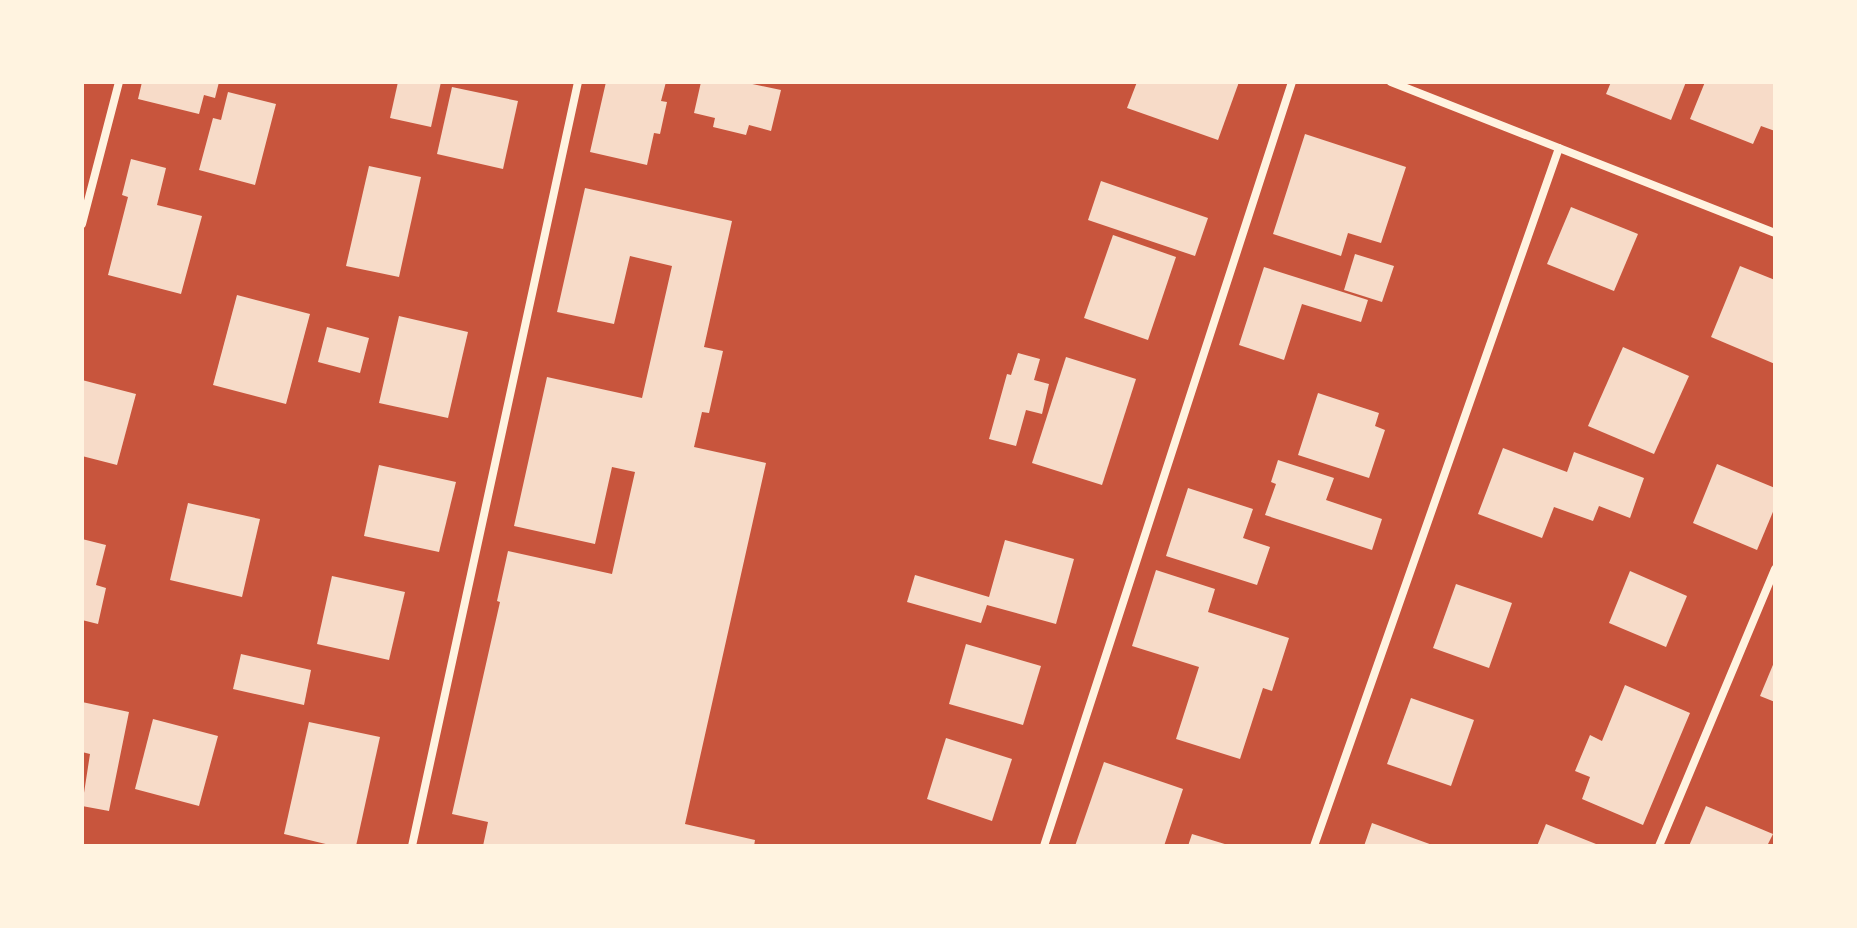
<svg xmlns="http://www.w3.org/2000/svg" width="1857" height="928" font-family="Overpass,sans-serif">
<rect width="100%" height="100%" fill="#c8553d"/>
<!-- building -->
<g fill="#f7dbc8">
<polygon points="142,82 219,82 215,98 204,95 199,114 138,99"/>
<polygon points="398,82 441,82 431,127 390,118"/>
<polygon points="606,82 666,82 661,101 667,102 660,134 654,133 647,165 590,152"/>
<polygon points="701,82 743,82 781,90 771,131 749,125 746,135 713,127 715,118 694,113"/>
<polygon points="1137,82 1239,82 1218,140 1127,108"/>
<polygon points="1611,82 1686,82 1671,120 1606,94"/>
<polygon points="1705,82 1775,82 1775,131 1761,126 1753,144 1690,119"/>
<polygon points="452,87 518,101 503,169 437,154"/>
<polygon points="228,92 276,104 255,185 199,170 213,118 221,120"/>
<polygon points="1305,134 1406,167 1381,243 1348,233 1341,256 1273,234"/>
<polygon points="131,159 166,168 157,205 202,216 181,294 108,275 128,197 122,195"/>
<polygon points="369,166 421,177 399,277 346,266"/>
<polygon points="1101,181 1208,218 1195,256 1088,220"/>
<polygon points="585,188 732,221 704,347 723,351 709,413 702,412 694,447 766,463 685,824 755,840 754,846 483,846 488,822 452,814 500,602 497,601 508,551 612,574 635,472 612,467 595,544 514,526 547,377 642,398 672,266 630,256 614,324 557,312"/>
<polygon points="1571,207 1638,234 1614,291 1547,264"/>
<polygon points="1113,235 1176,257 1148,340 1084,318"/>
<polygon points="1355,254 1394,266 1382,302 1344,290"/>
<polygon points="1740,266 1775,280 1775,364 1711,337"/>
<polygon points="1264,267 1368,300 1361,322 1302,304 1284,360 1239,345"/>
<polygon points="237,295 310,314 286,404 213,385"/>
<polygon points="399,316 468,332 448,418 379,403"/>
<polygon points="327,327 369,338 360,373 318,362"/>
<polygon points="1623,347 1689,376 1654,454 1588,426"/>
<polygon points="1018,353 1040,359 1034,380 1049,384 1042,414 1026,410 1016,446 989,439 1007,374 1011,375"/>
<polygon points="1066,357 1136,379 1102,485 1032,463"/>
<polygon points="82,380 136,394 117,465 82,456"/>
<polygon points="1318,393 1379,413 1375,426 1385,430 1369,478 1298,455"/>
<polygon points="1503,448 1567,472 1574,452 1644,478 1630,518 1599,506 1593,521 1554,507 1542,538 1478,514"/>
<polygon points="1278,460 1334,478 1326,500 1382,519 1372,550 1265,515 1276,484 1271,482"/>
<polygon points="1717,464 1775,488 1775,507 1757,550 1693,523"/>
<polygon points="379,465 456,482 439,552 364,536"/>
<polygon points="1188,488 1253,509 1243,538 1270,547 1257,585 1166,556"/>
<polygon points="188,503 260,519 242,597 170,580"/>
<polygon points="82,539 106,545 96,585 106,588 98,624 82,620"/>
<polygon points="1005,540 1074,559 1056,624 987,605 981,623 907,602 915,575 989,597"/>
<polygon points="1156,570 1215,589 1208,612 1289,638 1272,691 1263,688 1240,759 1176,739 1199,667 1132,646"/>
<polygon points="1630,571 1687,596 1666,647 1609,623"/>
<polygon points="332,576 405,592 389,660 317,644"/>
<polygon points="1456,584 1512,603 1489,668 1433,648"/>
<polygon points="966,644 1041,666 1023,725 949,704"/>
<polygon points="241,654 311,670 304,705 233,689"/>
<polygon points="1775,660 1775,702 1760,696"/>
<polygon points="1625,685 1690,713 1643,825 1582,799 1590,777 1575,771 1590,735 1602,741"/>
<polygon points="1411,698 1474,720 1451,786 1387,764"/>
<polygon points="82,702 129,712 109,811 82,806 90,754 82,752"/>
<polygon points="153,719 218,736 199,806 135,789"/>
<polygon points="309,722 380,737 356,846 334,846 284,834"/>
<polygon points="946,738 1012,759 992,821 927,799"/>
<polygon points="1104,762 1183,789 1164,846 1075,846"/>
<polygon points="1706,806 1773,834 1767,846 1689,846"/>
<polygon points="1372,823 1435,846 1364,846"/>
<polygon points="1546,824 1601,846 1537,846"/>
<polygon points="1192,834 1228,845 1228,846 1188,846"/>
</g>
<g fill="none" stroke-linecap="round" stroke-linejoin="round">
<!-- minor -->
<g stroke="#fff3e0" stroke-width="8">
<polyline points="1391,82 1775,233"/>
<polyline points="82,224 119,82"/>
<polyline points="412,846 578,82"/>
<polyline points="1044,846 1292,82"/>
<polyline points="1314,846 1559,148"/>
<polyline points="1659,846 1775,569"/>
</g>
</g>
<!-- border -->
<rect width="1857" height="928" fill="none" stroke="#fff3e0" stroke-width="168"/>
</svg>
